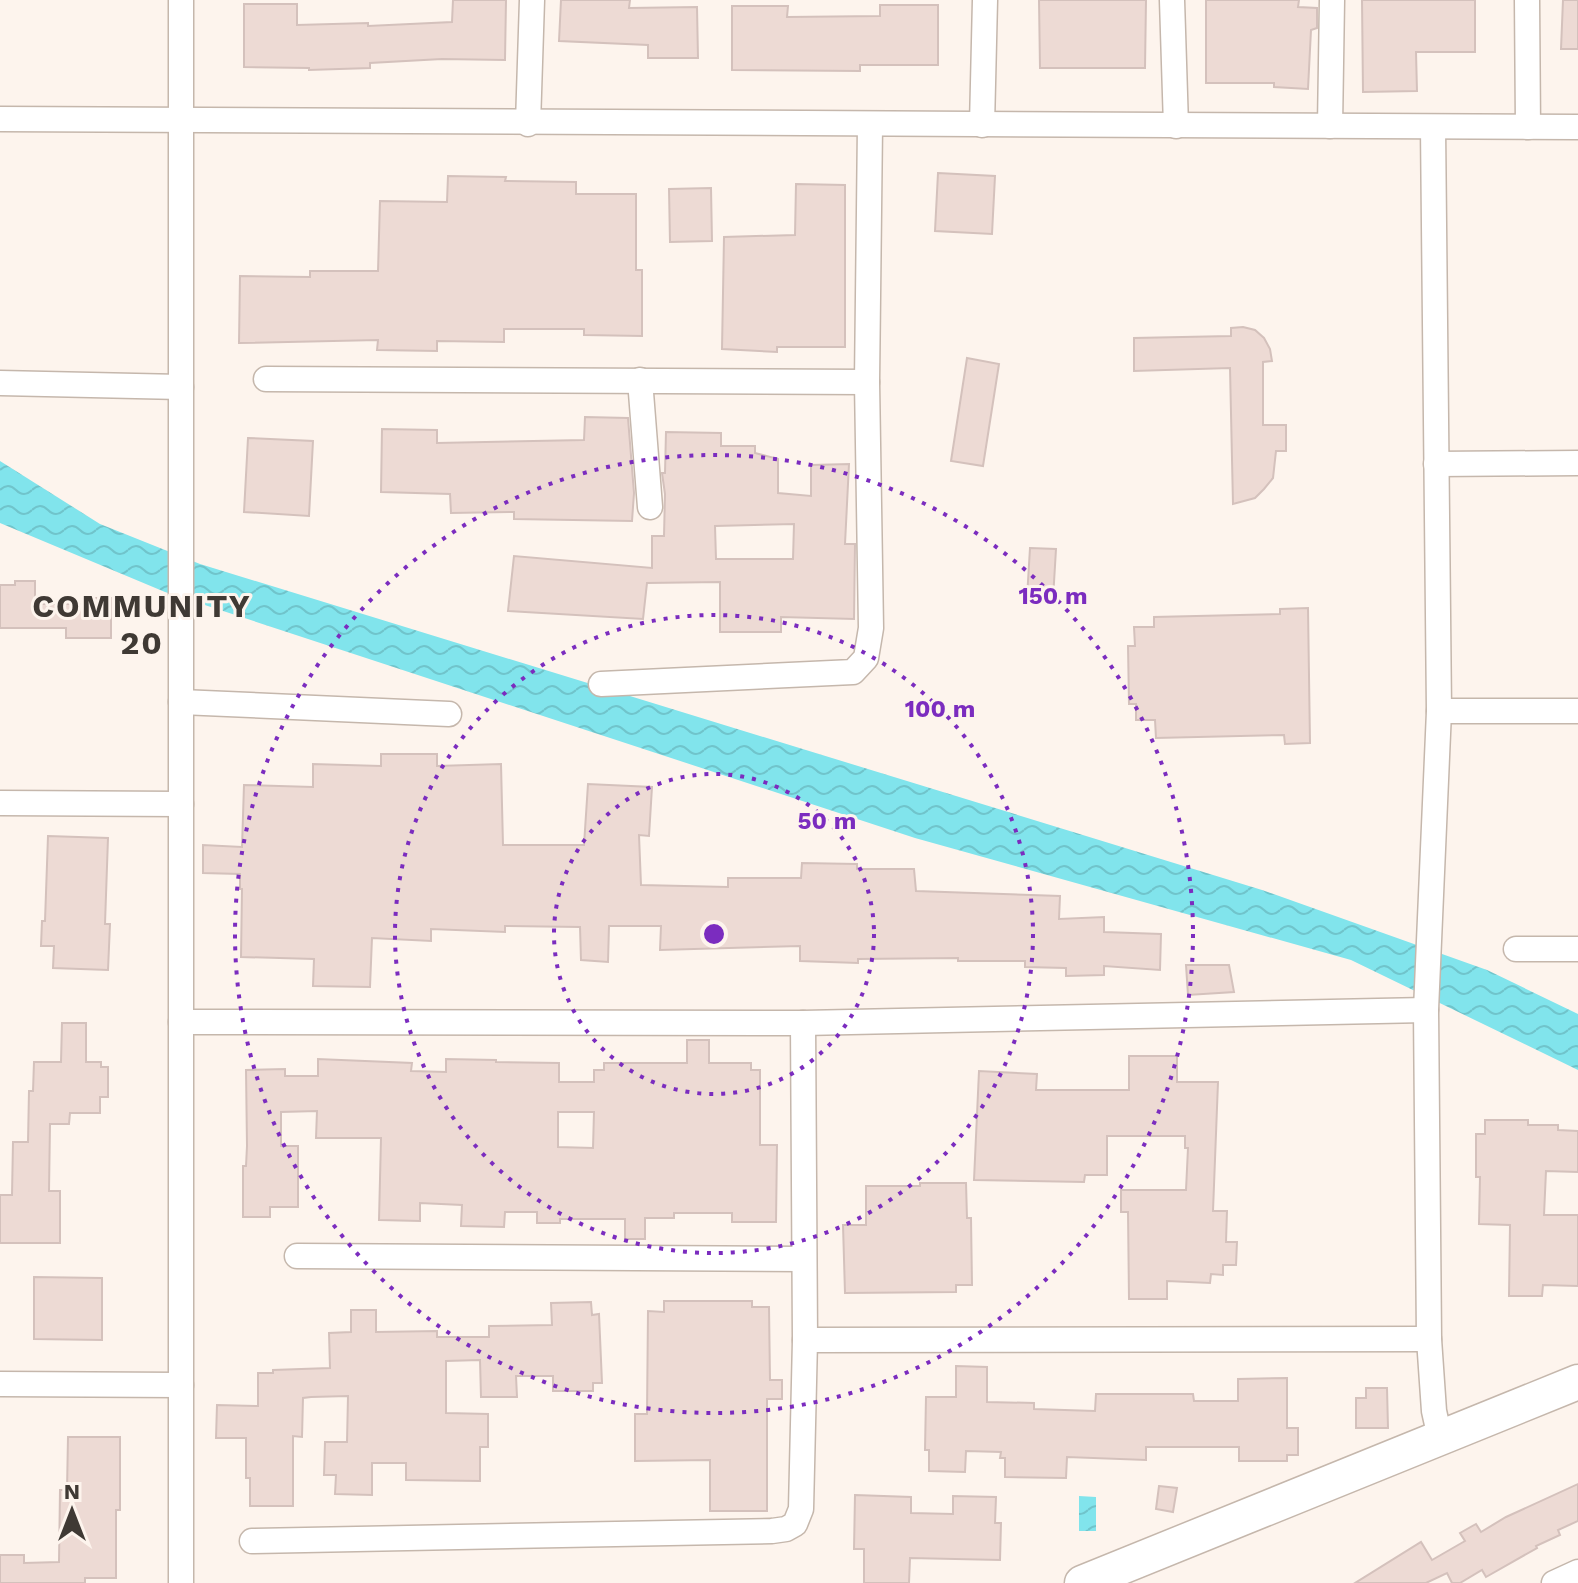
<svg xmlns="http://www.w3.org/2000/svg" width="1578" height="1583" font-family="'Work Sans',sans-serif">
<defs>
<pattern id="water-waves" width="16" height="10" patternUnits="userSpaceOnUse" patternTransform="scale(2)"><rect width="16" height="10" fill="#81e4ec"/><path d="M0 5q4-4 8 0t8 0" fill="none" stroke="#70c4cb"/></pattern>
</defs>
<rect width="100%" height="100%" fill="#fdf4ed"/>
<!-- water -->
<g fill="url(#water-waves)">
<polygon points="0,461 100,524 200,564 1262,890 1487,970 1578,1014 1578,1070 1351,960 915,838 165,592 0,523"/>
<polygon points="1079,1496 1096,1497 1096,1531 1079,1531"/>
</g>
<!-- building -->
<g fill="#eddad4" stroke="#d4c1bc" stroke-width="2" fill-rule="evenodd">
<polygon points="453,0 506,0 505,60 442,59 370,63 370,68 309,70 309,68 244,67 244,4 297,4 297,25 368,23 368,26 452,22"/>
<polygon points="561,0 630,0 629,8 697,7 698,58 648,58 648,45 559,41"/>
<polygon points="1039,0 1146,0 1145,68 1040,68"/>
<polygon points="1206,0 1299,0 1298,7 1317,8 1317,28 1311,30 1308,89 1274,87 1274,83 1206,83"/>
<polygon points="1362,0 1475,0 1475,52 1416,52 1417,91 1363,92"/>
<polygon points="1563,0 1578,0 1578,49 1561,49"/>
<polygon points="880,5 938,5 938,65 860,65 860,71 732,70 732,6 788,6 787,17 880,16"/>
<polygon points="938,173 995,176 992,234 935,231"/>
<polygon points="448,176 506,177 505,181 576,182 576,194 636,194 636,270 642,270 642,336 584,335 584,329 504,329 504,342 437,341 437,351 377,350 378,340 239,343 240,276 310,277 310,271 378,271 380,201 447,202"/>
<polygon points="796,184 845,185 845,347 777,347 777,352 722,349 724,237 795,235"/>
<polygon points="711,188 712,241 670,242 669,189"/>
<polygon points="1243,327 1255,330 1264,338 1270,349 1272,361 1263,362 1263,425 1286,425 1286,451 1276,451 1273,478 1264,489 1255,498 1233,504 1230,368 1134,371 1134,338 1231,336 1231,328"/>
<polygon points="967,358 999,364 983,466 951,461"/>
<polygon points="585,417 628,418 634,493 632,521 514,519 514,512 451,513 450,494 381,492 382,429 437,430 437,443 584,440"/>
<path d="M666,432l55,1v13h34v7l23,6v34l33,3v-31l38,-1 -4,80h10l-1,75 -73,-2v15h-61v-50l-73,1 -4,36 -135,-8 6,-55 138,12v-32h12l1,-42 -3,-21h3zM794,524l-1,35h-77l-1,-33z"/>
<polygon points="248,438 313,441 309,516 244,512"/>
<polygon points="1030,548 1056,549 1053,599 1027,598"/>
<polygon points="15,581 35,581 35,604 91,604 91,598 111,598 111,638 66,638 66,628 0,628 0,585 15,585"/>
<polygon points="1308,608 1310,743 1285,744 1284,735 1156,738 1155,720 1136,720 1136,704 1129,704 1128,646 1135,646 1134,627 1154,627 1154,617 1280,614 1280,609"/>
<polygon points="381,754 437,754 437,766 501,764 503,845 584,845 588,784 652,787 649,836 639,835 641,885 728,887 728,878 801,878 802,863 857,864 857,869 914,869 916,891 1060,896 1059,919 1104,917 1104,932 1161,934 1160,970 1104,966 1104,975 1066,976 1066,968 1025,967 1025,961 958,961 958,958 858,959 858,963 800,961 800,946 660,950 661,926 609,926 608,962 581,960 580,927 505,926 505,932 431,929 431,941 372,938 370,987 313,986 314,959 241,957 242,889 240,889 240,874 203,873 203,845 242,847 244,785 313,787 313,764 381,766"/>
<polygon points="48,836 108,838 105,924 110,924 108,970 53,968 54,946 41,946 42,921 45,921"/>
<polygon points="1186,965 1229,965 1234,992 1188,995"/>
<polygon points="62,1023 86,1023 86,1062 101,1062 101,1067 108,1067 108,1097 100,1097 100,1113 70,1113 69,1124 50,1124 49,1191 60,1191 60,1243 0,1243 0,1195 12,1195 13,1142 28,1142 29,1091 33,1091 34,1062 61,1062"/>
<path d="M687,1040h22v23h42v7h9v75h17l-1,77h-44v-9h-58v5h-29v21h-20v-20h-65v4h-23v-11h-32l-1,15 -43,-1 1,-21 -42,-2v18l-41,-1 2,-82h-65l1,-27 -36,1v34h17v61h-28v10h-27v-51h3l1,-20 -1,-76 39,-1v7h33v-17l94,4 -1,8 35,1v-13l50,1v2l63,1v19h35v-12h10v-7h83zM558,1112h36l-1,36 -35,-1z"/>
<polygon points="1129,1056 1177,1056 1177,1082 1218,1082 1213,1211 1227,1211 1226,1242 1237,1242 1236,1265 1223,1265 1223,1275 1211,1274 1210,1283 1167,1281 1167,1299 1129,1299 1128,1212 1121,1212 1121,1190 1186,1190 1188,1148 1185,1148 1185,1136 1107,1136 1107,1175 1085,1175 1084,1182 974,1180 979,1071 1037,1074 1036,1090 1129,1090"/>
<polygon points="1485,1120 1528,1120 1528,1125 1558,1125 1558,1130 1578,1131 1578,1172 1546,1171 1544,1215 1578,1215 1578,1286 1543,1285 1542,1296 1509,1296 1510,1225 1479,1224 1480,1177 1476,1177 1476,1134 1485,1134"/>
<polygon points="920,1183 966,1183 967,1218 971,1218 972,1285 956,1285 956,1292 845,1293 843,1225 866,1225 866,1186 920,1186"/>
<polygon points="34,1277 102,1278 102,1340 34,1339"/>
<polygon points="664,1301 752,1301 752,1307 769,1307 770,1380 782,1380 782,1399 767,1399 767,1511 710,1511 710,1460 635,1461 635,1414 647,1414 648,1311 664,1312"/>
<polygon points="591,1302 592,1315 599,1314 602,1383 593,1383 593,1391 553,1391 553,1376 516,1376 517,1397 481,1397 480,1360 446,1361 446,1413 488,1414 488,1447 480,1447 480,1481 406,1480 406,1463 372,1463 372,1495 335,1494 336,1475 324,1475 325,1442 347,1442 348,1396 311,1397 303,1398 302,1437 293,1436 293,1506 250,1506 250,1478 246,1478 246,1438 216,1438 217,1405 258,1406 258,1373 273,1373 273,1370 330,1368 329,1333 351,1332 351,1310 376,1310 376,1332 437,1331 437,1337 489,1337 489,1326 552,1325 551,1303"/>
<polygon points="956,1366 987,1367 987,1402 1034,1403 1034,1409 1095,1411 1096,1394 1193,1394 1194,1401 1238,1401 1238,1379 1287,1378 1287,1428 1298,1428 1298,1455 1287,1455 1287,1461 1239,1461 1239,1447 1146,1447 1146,1460 1067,1457 1066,1478 1005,1477 1005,1458 1000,1458 1001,1452 966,1451 965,1472 929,1471 929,1450 925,1450 926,1397 956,1397"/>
<polygon points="1366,1388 1387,1388 1388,1428 1356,1428 1356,1398 1366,1398"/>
<polygon points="68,1437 120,1437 120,1510 116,1510 116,1578 85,1578 85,1583 0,1583 0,1555 24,1555 24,1563 59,1562 60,1490 67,1490"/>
<polygon points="1578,1484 1578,1521 1558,1530 1560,1535 1536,1546 1537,1548 1486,1577 1482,1570 1460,1583 1452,1583 1447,1573 1426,1583 1355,1583 1421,1542 1432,1560 1465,1541 1460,1533 1476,1524 1481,1532 1506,1517"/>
<polygon points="1159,1486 1177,1488 1173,1512 1156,1509"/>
<polygon points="855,1495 911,1497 911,1513 953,1514 953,1496 996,1497 995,1523 1001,1523 1000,1560 910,1558 909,1583 864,1583 864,1549 854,1549"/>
</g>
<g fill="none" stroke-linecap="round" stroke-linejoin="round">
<defs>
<g id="street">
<polyline points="181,0 181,1583"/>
<polyline points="1172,0 1176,126"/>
<polyline points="1527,0 1528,127"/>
<polyline points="0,119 1578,127"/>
<polyline points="528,124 532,0"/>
<polyline points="982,125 985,0"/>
<polyline points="1330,126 1332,0"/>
<polyline points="1433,127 1439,711 1426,1010 1429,1339 1434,1411 1440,1438"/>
<polyline points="266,379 867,382"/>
<polyline points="640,380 650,507"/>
<polyline points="0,383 181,387"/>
<polyline points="1436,464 1578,463"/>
<polyline points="601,684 853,672 866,658 871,628 867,382 870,125"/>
<polyline points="181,702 449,714"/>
<polyline points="1439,711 1578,711"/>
<polyline points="0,803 181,804"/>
<polyline points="1516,949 1578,949"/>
<polyline points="181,1022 803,1023 1426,1010"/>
<polyline points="297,1256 803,1259"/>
<polyline points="805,1340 1429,1339"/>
<polyline points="0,1384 181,1385"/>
<polyline points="252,1541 772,1531 786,1529 795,1524 801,1509 805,1340 803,1023"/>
<polyline points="1554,1583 1578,1572"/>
</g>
<polyline id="secondary" points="1082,1583 1578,1382"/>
</defs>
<!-- street casing -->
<use href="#street" stroke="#c5b7ac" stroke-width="27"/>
<!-- secondary casing -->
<use href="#secondary" stroke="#c5b7ac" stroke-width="37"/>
<!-- street -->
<use href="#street" stroke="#fff" stroke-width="24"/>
<!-- secondary -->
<use href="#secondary" stroke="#fff" stroke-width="34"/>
</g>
<!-- distance rings -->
<g fill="none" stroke="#7b2cbf" stroke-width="4" stroke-dasharray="4 8">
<circle cx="714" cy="934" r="160"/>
<circle cx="714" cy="934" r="319"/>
<circle cx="714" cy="934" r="479"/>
</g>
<g text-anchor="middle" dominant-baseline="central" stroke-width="6" stroke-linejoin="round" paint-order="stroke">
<!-- district labels -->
<g font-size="32" font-weight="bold" letter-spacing="2" fill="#3f3934" stroke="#fdf4ed">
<text x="142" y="606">COMMUNITY<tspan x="142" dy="37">20</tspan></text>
</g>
</g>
<circle cx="714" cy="934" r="12" fill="#7b2cbf" stroke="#fdf4ed" stroke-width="4"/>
<g font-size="24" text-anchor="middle" font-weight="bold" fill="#7b2cbf" stroke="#fdf4ed" stroke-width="6" stroke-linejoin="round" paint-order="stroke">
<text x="1053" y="604">150 m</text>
<text x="940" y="717">100 m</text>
<text x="827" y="829">50 m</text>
</g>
<!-- north arrow -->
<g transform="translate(72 1511)" stroke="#fdf4ed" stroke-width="6" paint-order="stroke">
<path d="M0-6L14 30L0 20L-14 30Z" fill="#3f3934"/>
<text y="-12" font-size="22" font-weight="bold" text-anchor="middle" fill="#3f3934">N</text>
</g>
</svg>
